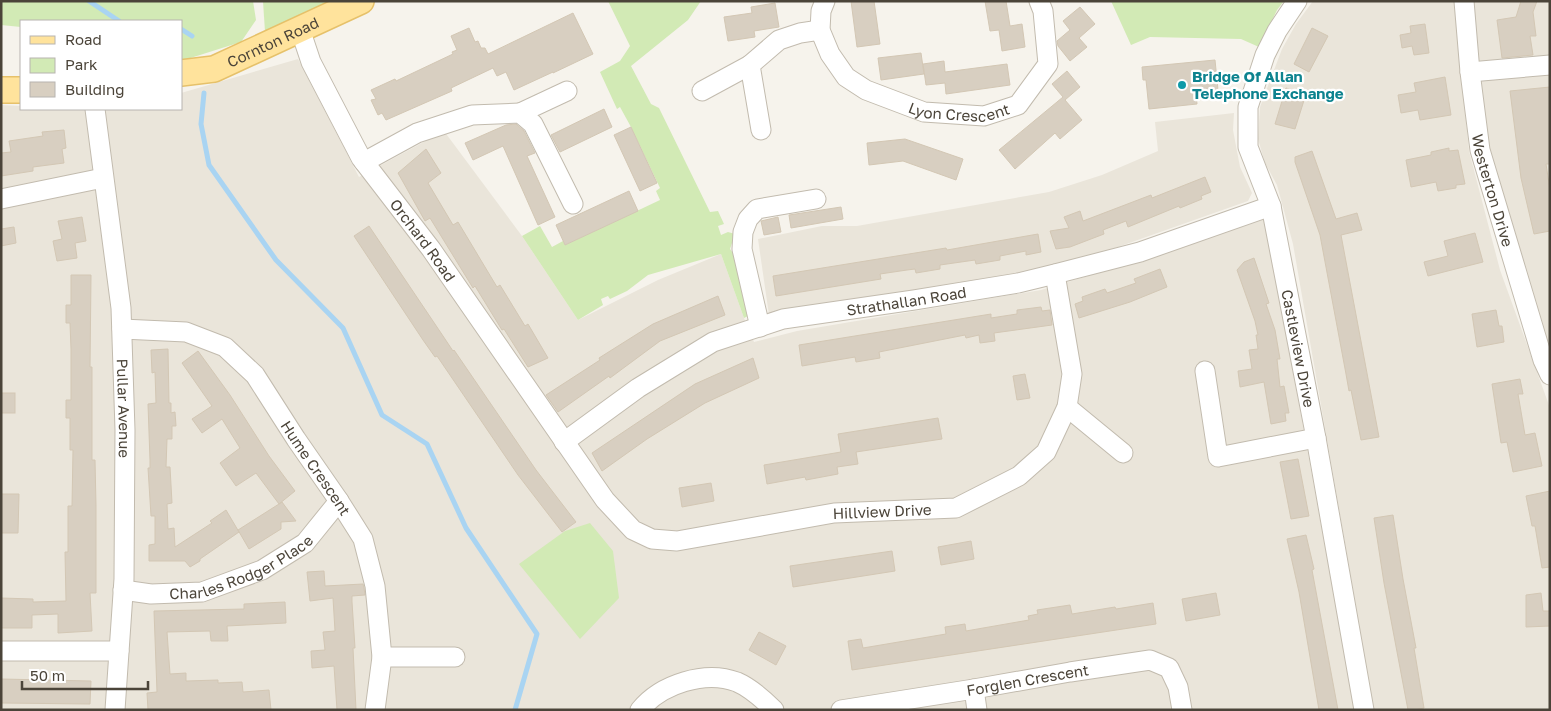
<svg xmlns="http://www.w3.org/2000/svg" width="1551" height="711" font-family="'Golos Text',sans-serif">
<rect width="100%" height="100%" fill="#f6f3ec"/>
<!-- residential -->
<g fill="#eae5da">
<polygon points="1313,1 1455,1 1469,151 1500,270 1550,408 1550,710 1374,710 1293,244 1277,185 1265,163 1258,139 1260,107 1282,49 1296,24"/>
<polygon points="1473,1 1550,1 1550,350 1487,141"/>
<polygon points="298,59 359,177 444,131 522,236 578,320 658,280 721,254 744,318 754,342 797,331 1041,290 1135,262 1265,219 1355,710 1,710 1,105 21,106 21,109 181,109 181,93"/>
<polygon points="1234,113 1233,130 1240,167 1252,193 1248,201 1067,265 769,315 758,239 822,226 857,226 1049,192 1102,175 1158,151 1155,122"/>
</g>
<!-- green -->
<g fill="#d2eab5">
<polygon points="1,1 253,1 256,20 241,42 181,61 181,21 21,21 21,27 1,25"/>
<polygon points="263,1 329,1 265,32"/>
<polygon points="608,1 701,1 688,20 631,66 651,104 659,108 710,212 718,211 724,224 718,226 721,235 728,232 735,234 730,249 733,253 748,316 744,318 721,254 648,275 627,291 610,299 608,296 601,299 603,305 578,320 522,236 540,226 552,247 563,241 565,245 660,200 656,191 660,188 631,127 620,107 617,109 600,72 620,61 630,46"/>
<polygon points="1111,1 1284,1 1277,10 1259,47 1241,39 1150,37 1131,45"/>
<polygon points="590,523 613,551 619,598 580,639 519,564 565,531"/>
</g>
<g fill="none" stroke-linecap="round" stroke-linejoin="round">
<!-- stream -->
<g stroke="#a9d4f2" stroke-width="5">
<polyline points="89,1 119,21"/>
<polyline points="181,29 192,36"/>
<polyline points="204,93 201,124 209,165 276,260 343,328 382,415 427,444 466,528 537,634 515,710"/>
</g>
</g>
<!-- building -->
<g fill="#d8cfc1" stroke="#d3c7b4">
<polygon points="851,1 874,1 880,44 857,47"/>
<polygon points="985,1 1006,1 1010,26 1022,24 1025,47 1002,51 999,30 990,31"/>
<polygon points="1521,1 1537,1 1533,12 1536,36 1530,36 1533,55 1502,58 1497,20 1516,17"/>
<polygon points="775,3 779,27 754,31 755,37 728,41 724,17 752,13 751,7"/>
<polygon points="1080,7 1095,24 1079,38 1087,47 1070,61 1058,46 1057,41 1070,30 1063,21"/>
<polygon points="573,13 593,54 553,73 553,72 514,90 506,72 497,76 493,68 451,88 452,91 386,120 382,113 378,115 371,100 376,99 371,90 395,79 396,81 453,54 452,52 457,50 451,36 469,28 475,42 478,41 481,48 485,48 488,54"/>
<polygon points="1425,24 1429,53 1414,55 1412,46 1402,48 1400,35 1411,33 1410,26"/>
<polygon points="1312,28 1328,36 1309,72 1294,64"/>
<polygon points="921,53 924,74 881,80 878,58"/>
<polygon points="1215,60 1218,90 1196,92 1197,104 1149,109 1146,80 1143,80 1142,67"/>
<polygon points="944,61 945,72 1007,64 1010,85 946,94 945,83 926,85 923,64"/>
<polygon points="1067,71 1080,87 1065,100 1082,120 1060,139 1055,133 1015,169 999,150 1063,97 1052,84"/>
<polygon points="1445,77 1451,115 1420,120 1418,110 1401,113 1398,95 1416,92 1414,83"/>
<polygon points="1550,87 1550,164 1546,164 1550,190 1550,231 1534,234 1521,178 1510,91"/>
<polygon points="1286,88 1306,94 1295,129 1275,124"/>
<polygon points="604,109 612,127 560,152 551,135"/>
<polygon points="516,124 524,131 535,153 527,156 555,217 538,225 503,146 473,160 465,143 506,125"/>
<polygon points="631,127 657,183 640,191 614,135"/>
<polygon points="64,130 66,148 62,149 64,163 33,167 33,171 1,176 1,153 11,152 9,141 43,136 42,132"/>
<polygon points="905,139 963,159 956,180 903,161 869,165 867,143"/>
<polygon points="1449,148 1449,151 1458,150 1465,184 1456,185 1456,188 1438,191 1436,182 1411,187 1406,160 1431,155 1431,152"/>
<polygon points="426,149 441,173 428,183 453,225 458,222 497,287 500,285 525,326 528,324 548,358 528,367 504,329 502,330 475,286 473,288 430,218 425,221 398,173"/>
<polygon points="1312,151 1336,219 1357,213 1362,230 1341,235 1379,437 1361,440 1351,390 1349,391 1346,374 1320,235 1295,162 1295,157"/>
<polygon points="1205,177 1211,192 1201,196 1202,199 1180,208 1179,206 1128,227 1126,221 1103,230 1104,234 1070,247 1056,249 1050,231 1069,228 1064,217 1080,211 1083,221 1151,195 1152,198"/>
<polygon points="629,191 638,211 565,245 556,225"/>
<polygon points="841,207 843,219 791,228 789,215"/>
<polygon points="82,217 86,241 75,243 77,258 57,261 53,241 62,239 58,221"/>
<polygon points="778,217 781,232 764,235 761,221"/>
<polygon points="369,226 441,333 453,351 454,350 536,470 576,522 562,532 518,475 437,356 435,357 423,340 354,236"/>
<polygon points="14,227 16,243 1,246 1,229"/>
<polygon points="1475,233 1483,262 1428,276 1424,262 1448,256 1444,241"/>
<polygon points="1038,234 1041,252 1026,255 1026,251 1000,256 1000,260 976,264 975,260 940,265 940,269 916,273 915,269 907,270 880,274 881,279 776,296 773,276 946,248 947,250"/>
<polygon points="1254,258 1269,303 1266,304 1275,330 1280,359 1277,359 1280,387 1284,386 1289,413 1285,413 1286,421 1271,424 1264,382 1240,387 1238,371 1252,369 1249,350 1258,349 1256,335 1258,335 1255,321 1237,270 1244,262"/>
<polygon points="1160,269 1167,287 1130,302 1079,318 1075,304 1083,301 1082,297 1105,289 1107,293 1136,283 1134,279"/>
<polygon points="71,275 91,275 90,367 92,367 92,460 95,460 96,506 96,593 90,593 92,631 58,633 58,614 32,615 32,628 1,628 1,598 33,599 33,602 66,601 65,552 68,552 68,506 72,506 73,450 70,450 70,418 66,418 66,400 71,400 71,349 70,323 66,323 66,305 71,305"/>
<polygon points="718,296 725,315 660,341 610,378 609,376 558,412 546,395 600,360 599,358 653,324"/>
<polygon points="1041,307 1042,311 1050,310 1052,325 994,333 995,341 980,343 979,335 966,338 965,335 879,352 880,358 856,362 855,357 802,366 799,345 991,314 991,318 1017,314 1017,310"/>
<polygon points="1496,310 1499,326 1502,326 1504,342 1477,347 1472,314"/>
<polygon points="168,349 169,403 171,403 171,413 175,412 176,426 172,426 172,439 167,439 166,467 170,467 172,503 167,504 168,529 174,528 175,547 212,523 210,521 226,510 239,532 200,559 200,561 190,567 185,561 149,561 149,545 155,544 155,516 151,516 148,468 150,468 150,460 148,404 156,403 155,372 152,373 151,350"/>
<polygon points="198,351 230,395 269,456 295,491 279,504 282,502 296,521 281,522 281,529 249,549 238,530 279,504 256,473 236,486 220,463 240,448 222,419 202,433 192,419 212,406 182,363"/>
<polygon points="753,358 759,378 705,403 647,439 602,471 592,453 695,384"/>
<polygon points="1025,374 1030,398 1017,400 1013,376"/>
<polygon points="1520,379 1523,394 1518,394 1525,435 1535,433 1542,466 1513,472 1507,442 1501,443 1492,384"/>
<rect x="1" y="393" width="14" height="20"/>
<polygon points="938,418 942,439 856,452 858,464 837,467 838,474 806,480 805,477 767,484 764,465 841,452 838,434"/>
<polygon points="1298,459 1309,516 1291,519 1280,462"/>
<polygon points="711,483 714,501 682,507 679,488"/>
<polygon points="1550,491 1550,567 1542,568 1535,526 1532,526 1526,496"/>
<polygon points="1,494 19,494 18,533 1,533"/>
<polygon points="1393,515 1403,579 1416,648 1414,648 1424,708 1414,710 1408,710 1384,583 1374,518"/>
<polygon points="1306,535 1314,569 1312,570 1338,710 1319,710 1299,592 1287,539"/>
<polygon points="971,541 974,559 941,565 938,547"/>
<polygon points="892,551 895,571 793,587 790,566"/>
<polygon points="324,571 325,586 363,584 364,588 365,595 352,596 352,602 355,648 353,648 356,710 337,710 334,666 312,668 311,651 325,650 323,632 335,631 333,598 310,601 307,572"/>
<polygon points="1216,593 1220,615 1186,621 1182,599"/>
<polygon points="1541,593 1543,611 1550,611 1550,626 1526,627 1526,595"/>
<polygon points="285,602 286,623 227,626 228,641 211,641 210,631 167,632 170,674 186,673 186,681 218,680 218,683 242,682 243,692 269,690 271,710 148,710 147,693 157,692 154,611 244,609 244,604"/>
<polygon points="1153,603 1156,624 852,670 848,641 861,639 863,648 946,634 945,627 965,624 966,631 1029,620 1028,616 1038,614 1037,610 1070,605 1072,614 1115,607 1116,609"/>
<polygon points="759,632 786,646 776,665 749,650"/>
<polygon points="1,679 91,681 90,704 1,703"/>
</g>
<g fill="none" stroke-linecap="round" stroke-linejoin="round">
<defs>
<g id="minor">
<path id="s1" d="M825,1l-4,10 -1,19 10,24 16,23 20,13 58,22 60,4 34,-11 30,-41 -5,-53 -4,-10"/>
<path id="s2" d="M1297,1l-20,30 -12,24 -17,52v40l23,59 45,232 48,272"/>
<path id="s3" d="M1464,1l6,71 10,78 63,210 7,15"/>
<path id="s4" d="M300,29l11,33 50,96 70,91 174,251 28,30 19,9 25,2 157,-28 122,-5 63,-32 27,-24 21,-45 5,-33 -17,-100"/>
<polyline points="1470,72 1550,65"/>
<polyline points="702,91 750,65"/>
<path id="s5" d="M95,109l26,199 4,122 -1,149 -9,131"/>
<polyline points="520,113 567,91"/>
<polyline points="761,130 750,65 779,40 800,33 820,30"/>
<polyline points="364,162 417,133 472,115 520,113 533,124 573,204"/>
<polyline points="1,199 103,178"/>
<polyline points="760,327 742,249 743,232 748,219 757,209 816,199"/>
<path id="s6" d="M122,329l64,3 39,15 30,28 41,64 43,62 24,38 12,47 7,71 -7,53"/>
<polyline points="1205,371 1218,457 1316,438"/>
<polyline points="1067,407 1123,453"/>
<path id="s7" d="M564,442l74,-54 75,-46 70,-23 131,-19 104,-17 37,-9 85,-22 131,-46"/>
<path id="s8" d="M123,590l28,4 51,-2 60,-22 43,-27 34,-42"/>
<polyline points="1,651 119,651"/>
<polyline points="382,657 455,657"/>
<polyline points="974,689 977,710"/>
<path d="M640,710c21,-26 65,-40 97,-28 14,6 27,18 37,28"/>
<path id="s9" d="M841,710l133,-21 96,-17 80,-12 19,8 9,19 4,23"/>
</g>
<g id="major">
<path id="s10" d="M181,73l33,-4 147,-68"/>
<polyline points="1,90 21,90"/>
</g>
</defs>
<!-- minor casing -->
<use href="#minor" stroke="#c2bbae" stroke-width="21"/>
<!-- major casing -->
<use href="#major" stroke="#e6c16a" stroke-width="28"/>
<!-- minor -->
<use href="#minor" stroke="#fff" stroke-width="19"/>
<!-- major -->
<use href="#major" stroke="#ffe39c" stroke-width="25"/>
</g>
<!-- markers -->
<circle fill="#0f9aa8" stroke="#fff" stroke-width="2" cx="1182" cy="85" r="5"/>
<g text-anchor="middle" dominant-baseline="central" stroke-width="4.5" stroke-linejoin="round" paint-order="stroke">
<!-- street labels -->
<g font-size="15" fill="#4b4439" stroke="#fff">
<text stroke="none"><textPath href="#s10" startOffset="98">Cornton Road</textPath></text>
<text stroke="none"><textPath href="#s1" startOffset="205">Lyon Crescent</textPath></text>
<text stroke="none"><textPath href="#s3" startOffset="192">Westerton Drive</textPath></text>
<text stroke="none"><textPath href="#s4" startOffset="246">Orchard Road</textPath></text>
<text stroke="none"><textPath href="#s7" startOffset="378">Strathallan Road</textPath></text>
<text stroke="none"><textPath href="#s2" startOffset="366">Castleview Drive</textPath></text>
<text stroke="none"><textPath href="#s5" startOffset="301">Pullar Avenue</textPath></text>
<text stroke="none"><textPath href="#s6" startOffset="258">Hume Crescent</textPath></text>
<text stroke="none"><textPath href="#s4" startOffset="858">Hillview Drive</textPath></text>
<text stroke="none"><textPath href="#s8" startOffset="124">Charles Rodger Place</textPath></text>
<text stroke="none"><textPath href="#s9" startOffset="189">Forglen Crescent</textPath></text>
</g>
<!-- culture labels -->
<g font-size="15" font-weight="bold" fill="#0d838f" stroke="#fff" text-anchor="start">
<text x="1192" y="76">Bridge Of Allan<tspan x="1192" dy="17">Telephone Exchange</tspan></text>
</g>
</g>
<!-- border -->
<rect width="1551" height="711" fill="none" stroke="#4b4439" stroke-width="5"/>
<!-- legend -->
<rect x="20" y="20" width="162" height="90" fill="#ffffff" stroke="#b7b4b0"/>
<rect x="30" y="36" width="25" height="8" fill="#ffe39c" stroke="#b7b4b0"/>
<text x="65" y="45" font-size="15" fill="#4b4439">Road</text>
<rect x="30" y="58" width="25" height="15" fill="#d2eab5" stroke="#b7b4b0"/>
<text x="65" y="70" font-size="15" fill="#4b4439">Park</text>
<rect x="30" y="82" width="25" height="15" fill="#d8cfc1" stroke="#b7b4b0"/>
<text x="65" y="95" font-size="15" fill="#4b4439">Building</text>
<!-- scale -->
<path d="M22 681v8h126v-8" fill="none" stroke="#4b4439" stroke-width="2.5"/>
<text x="30" y="681" font-size="15" fill="#4b4439" stroke="#ffffff" stroke-width="4" paint-order="stroke">50 m</text>
</svg>
